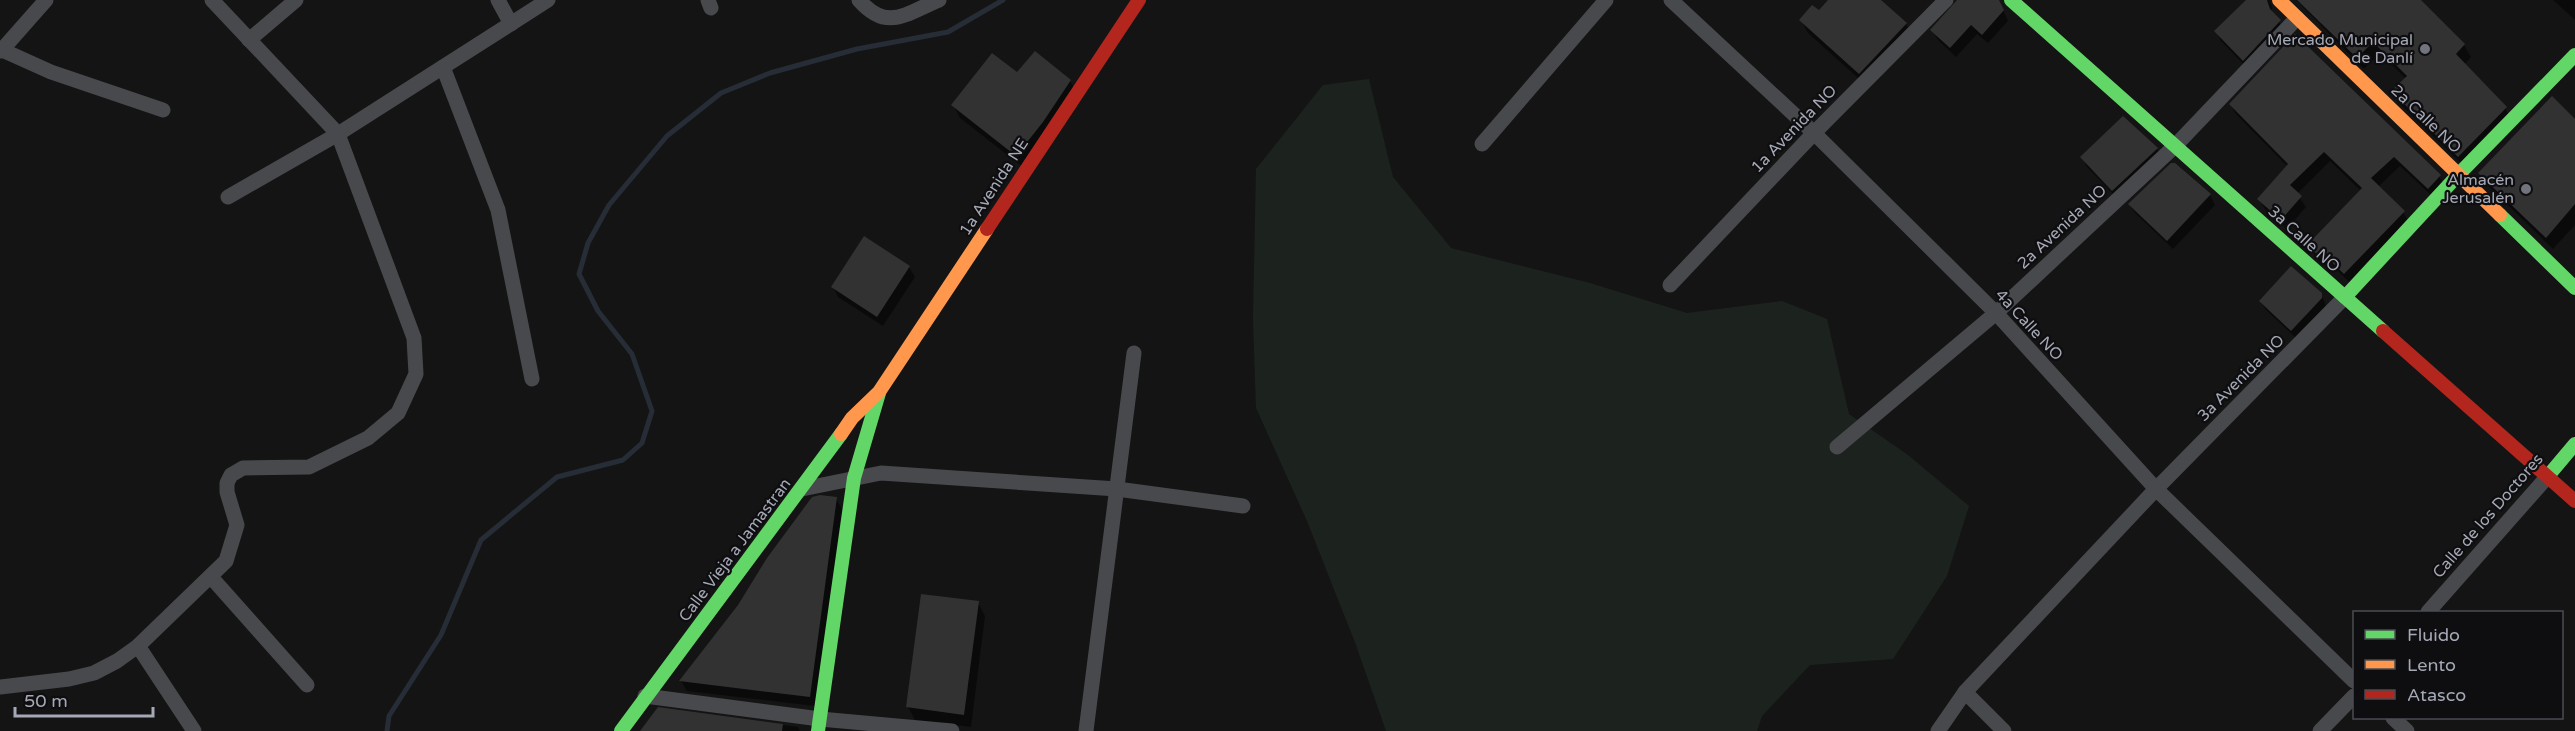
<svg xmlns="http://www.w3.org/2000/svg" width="2575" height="731" font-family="'Varela Round',sans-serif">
<rect width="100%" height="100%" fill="#141414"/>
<!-- green -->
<polygon fill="#1c231e" points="1369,79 1393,177 1451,248 1590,283 1687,313 1782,301 1827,319 1849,414 1908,455 1969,506 1947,576 1893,659 1810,665 1762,716 1757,731 1386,731 1356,645 1307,521 1256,408 1253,319 1256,169 1323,85"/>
<!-- shadow -->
<g fill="#0007">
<polygon points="1830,0 1879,0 1906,24 1913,37 1867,86 1808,33 1801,20 1819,12"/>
<polygon points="1959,0 1999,0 2008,21 1988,43 1977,34 1956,57 1938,40 1932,30"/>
<polygon points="2248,0 2269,0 2272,6 2271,12 2286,31 2249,70 2221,41 2216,31"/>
<polygon points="2296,0 2419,0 2464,45 2471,57 2464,65 2505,108 2512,120 2466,168 2400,104 2393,92 2406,79 2380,53 2364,69"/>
<polygon points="2553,0 2575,0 2575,20"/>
<polygon points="2295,36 2439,176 2445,186 2434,198 2400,166 2378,187 2403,212 2409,222 2350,283 2328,261 2327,267 2316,258 2311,248 2361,191 2330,161 2297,194 2306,207 2287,229 2265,209 2259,199 2288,167 2236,114 2230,104"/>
<polygon points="1018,75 1070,81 1077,93 1024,168 960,118 953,105"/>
<polygon points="2123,118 2157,149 2163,158 2119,200 2087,167 2082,157"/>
<polygon points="2575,121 2575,225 2553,249 2487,185 2480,173"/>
<polygon points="2210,195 2215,205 2173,249 2135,213 2129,204"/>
<polygon points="909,267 915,277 883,326 838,297 833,287"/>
<polygon points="2321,294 2327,308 2297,339 2266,310 2260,301"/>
<polygon points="836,499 842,509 815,706 687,691 681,681 739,605"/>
<polygon points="978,603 985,616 971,727 915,720 908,707"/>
<polygon points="658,709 798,727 800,731 642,731"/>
</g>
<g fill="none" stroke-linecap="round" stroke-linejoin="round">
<!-- stream -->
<polyline stroke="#272d36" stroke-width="5" points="387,731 389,716 441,635 481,540 557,477 623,460 642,443 652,411 632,354 598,311 579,274 588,243 609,205 667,136 721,93 770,73 857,49 948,32 1003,0"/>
</g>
<!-- building -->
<g fill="#323233">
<polygon points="1828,0 1881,0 1907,23 1859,74 1799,20 1812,5 1819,10"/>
<polygon points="1957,0 1999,0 2004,10 1982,35 1971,25 1950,48 1930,30"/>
<polygon points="2246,0 2267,0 2270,9 2281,20 2243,61 2214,31"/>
<polygon points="2297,0 2421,0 2465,44 2456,54 2507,107 2458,157 2391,91 2407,76 2373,42 2357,58"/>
<polygon points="2295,34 2441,175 2428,189 2394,157 2371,178 2405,211 2344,274 2323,254 2323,260 2309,247 2312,244 2310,242 2362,188 2324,152 2290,185 2302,196 2281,220 2257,199 2288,164 2229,104"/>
<polygon points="1035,51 1071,80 1043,122 1016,156 951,105 992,53 1017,72"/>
<polygon points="2552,96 2575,119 2575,204 2546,238 2478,173"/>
<polygon points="2123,116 2158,148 2112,191 2080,157"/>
<polygon points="2171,163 2175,163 2211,194 2167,241 2128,204"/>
<polygon points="864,236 910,266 877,317 831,287"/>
<polygon points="2291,266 2322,293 2322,298 2291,331 2259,301"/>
<polygon points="820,495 837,497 810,697 679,681 738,605 767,558 812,497"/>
<polygon points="921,594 979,601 964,715 906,707"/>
<polygon points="658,707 783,724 782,731 640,731"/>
</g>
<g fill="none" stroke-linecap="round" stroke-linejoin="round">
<!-- street -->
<g stroke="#48494d" stroke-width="15">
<polyline points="498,0 511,24"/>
<polyline points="708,0 711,8"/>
<path d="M859,0c28,32 46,14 80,0"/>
<polyline points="1671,0 1814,133 1996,313 2156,489 2354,681"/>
<polyline points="249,40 296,0"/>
<polyline points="0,49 51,72 163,110"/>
<polyline points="1,51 46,0"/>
<polyline points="443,67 498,210 532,379"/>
<polyline points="1482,144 1606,0"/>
<polyline points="228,197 338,134 548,0"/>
<polyline points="1670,285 1814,133 1946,0"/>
<polyline points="1837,447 1996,313 2175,146 2297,18"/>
<polyline points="802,489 881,473 1117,489 1243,506"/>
<polyline points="211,577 307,685"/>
<polyline points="2428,612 2548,476"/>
<polyline points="138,646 194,731"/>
<polyline points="0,687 69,679 94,673 117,661 138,646 226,561 237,525 227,492 227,483 231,475 243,468 309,467 368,438 398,413 416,374 414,338 338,134 212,0"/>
<polyline points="1965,692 2004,731"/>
<polyline points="645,696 820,719 952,731"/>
<polyline points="2393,718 2407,731"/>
<polyline points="1086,731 1134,353"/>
<polyline points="1938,731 1965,692 2156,489 2345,297"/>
<polyline points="2320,731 2354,696"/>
</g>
<!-- fast -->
<g stroke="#63d668" stroke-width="14">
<polyline points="2011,0 2383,331"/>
<polyline points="2500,215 2575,288"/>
<polyline points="2345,297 2459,174 2575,55"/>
<polyline points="2548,476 2575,444"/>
<polyline points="621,731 841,434"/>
<polyline points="818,731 854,478 879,393"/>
</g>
<!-- slow -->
<g stroke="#ff974d" stroke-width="14">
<polyline points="2279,0 2500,215"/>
<polyline points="841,434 852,418 879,392 987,229"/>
</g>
<!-- jam -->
<g stroke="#b3261e" stroke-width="14">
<polyline points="987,229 1139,0"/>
<polyline points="2383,331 2575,501"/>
</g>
</g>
<!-- markers -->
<g fill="#72747d" stroke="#0e0e10" stroke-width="2">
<circle cx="2425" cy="49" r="6"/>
<circle cx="2526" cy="189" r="6"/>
</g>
<g text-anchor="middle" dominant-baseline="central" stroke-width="4.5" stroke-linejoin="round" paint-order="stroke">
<!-- poi labels -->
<g font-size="16" fill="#a5a8b5" stroke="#0e0e10" text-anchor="end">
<text x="2413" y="40">Mercado Municipal<tspan x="2413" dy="18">de Danlí</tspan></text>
<text x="2514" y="180">Almacén<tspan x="2514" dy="18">Jerusalén</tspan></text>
</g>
<!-- street labels -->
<g font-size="16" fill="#a5a8b5" stroke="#0e0e10">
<text transform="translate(2426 119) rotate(44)">2a Calle NO</text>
<text transform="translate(1794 129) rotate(-46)">1a Avenida NO</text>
<text transform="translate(994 187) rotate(-57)">1a Avenida NE</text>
<text transform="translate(2062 227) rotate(-43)">2a Avenida NO</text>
<text transform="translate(2304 239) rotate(42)">3a Calle NO</text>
<text transform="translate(2029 325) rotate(47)">4a Calle NO</text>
<text transform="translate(2241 378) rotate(-45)">3a Avenida NO</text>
<text transform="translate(2488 516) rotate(-49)">Calle de los Doctores</text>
<text transform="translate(735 550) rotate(-53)">Calle Vieja a Jamastran</text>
</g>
</g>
<!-- legend -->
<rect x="2353" y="611" width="210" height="108" fill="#0e0e10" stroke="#4a4c52" stroke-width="1.5"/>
<rect x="2365" y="630" width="30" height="9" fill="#63d668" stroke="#4a4c52" stroke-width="1.5"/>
<text x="2407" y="641" font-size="18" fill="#a5a8b5">Fluido</text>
<rect x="2365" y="660" width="30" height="9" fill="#ff974d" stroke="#4a4c52" stroke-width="1.5"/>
<text x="2407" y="671" font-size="18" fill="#a5a8b5">Lento</text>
<rect x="2365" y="690" width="30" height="9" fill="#b3261e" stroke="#4a4c52" stroke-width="1.5"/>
<text x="2407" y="701" font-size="18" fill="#a5a8b5">Atasco</text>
<!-- scale -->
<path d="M15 707v9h138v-9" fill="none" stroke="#a5a8b5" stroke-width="3"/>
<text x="24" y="707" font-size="18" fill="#a5a8b5" stroke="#0e0e10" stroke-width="4.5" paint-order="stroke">50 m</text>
</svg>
